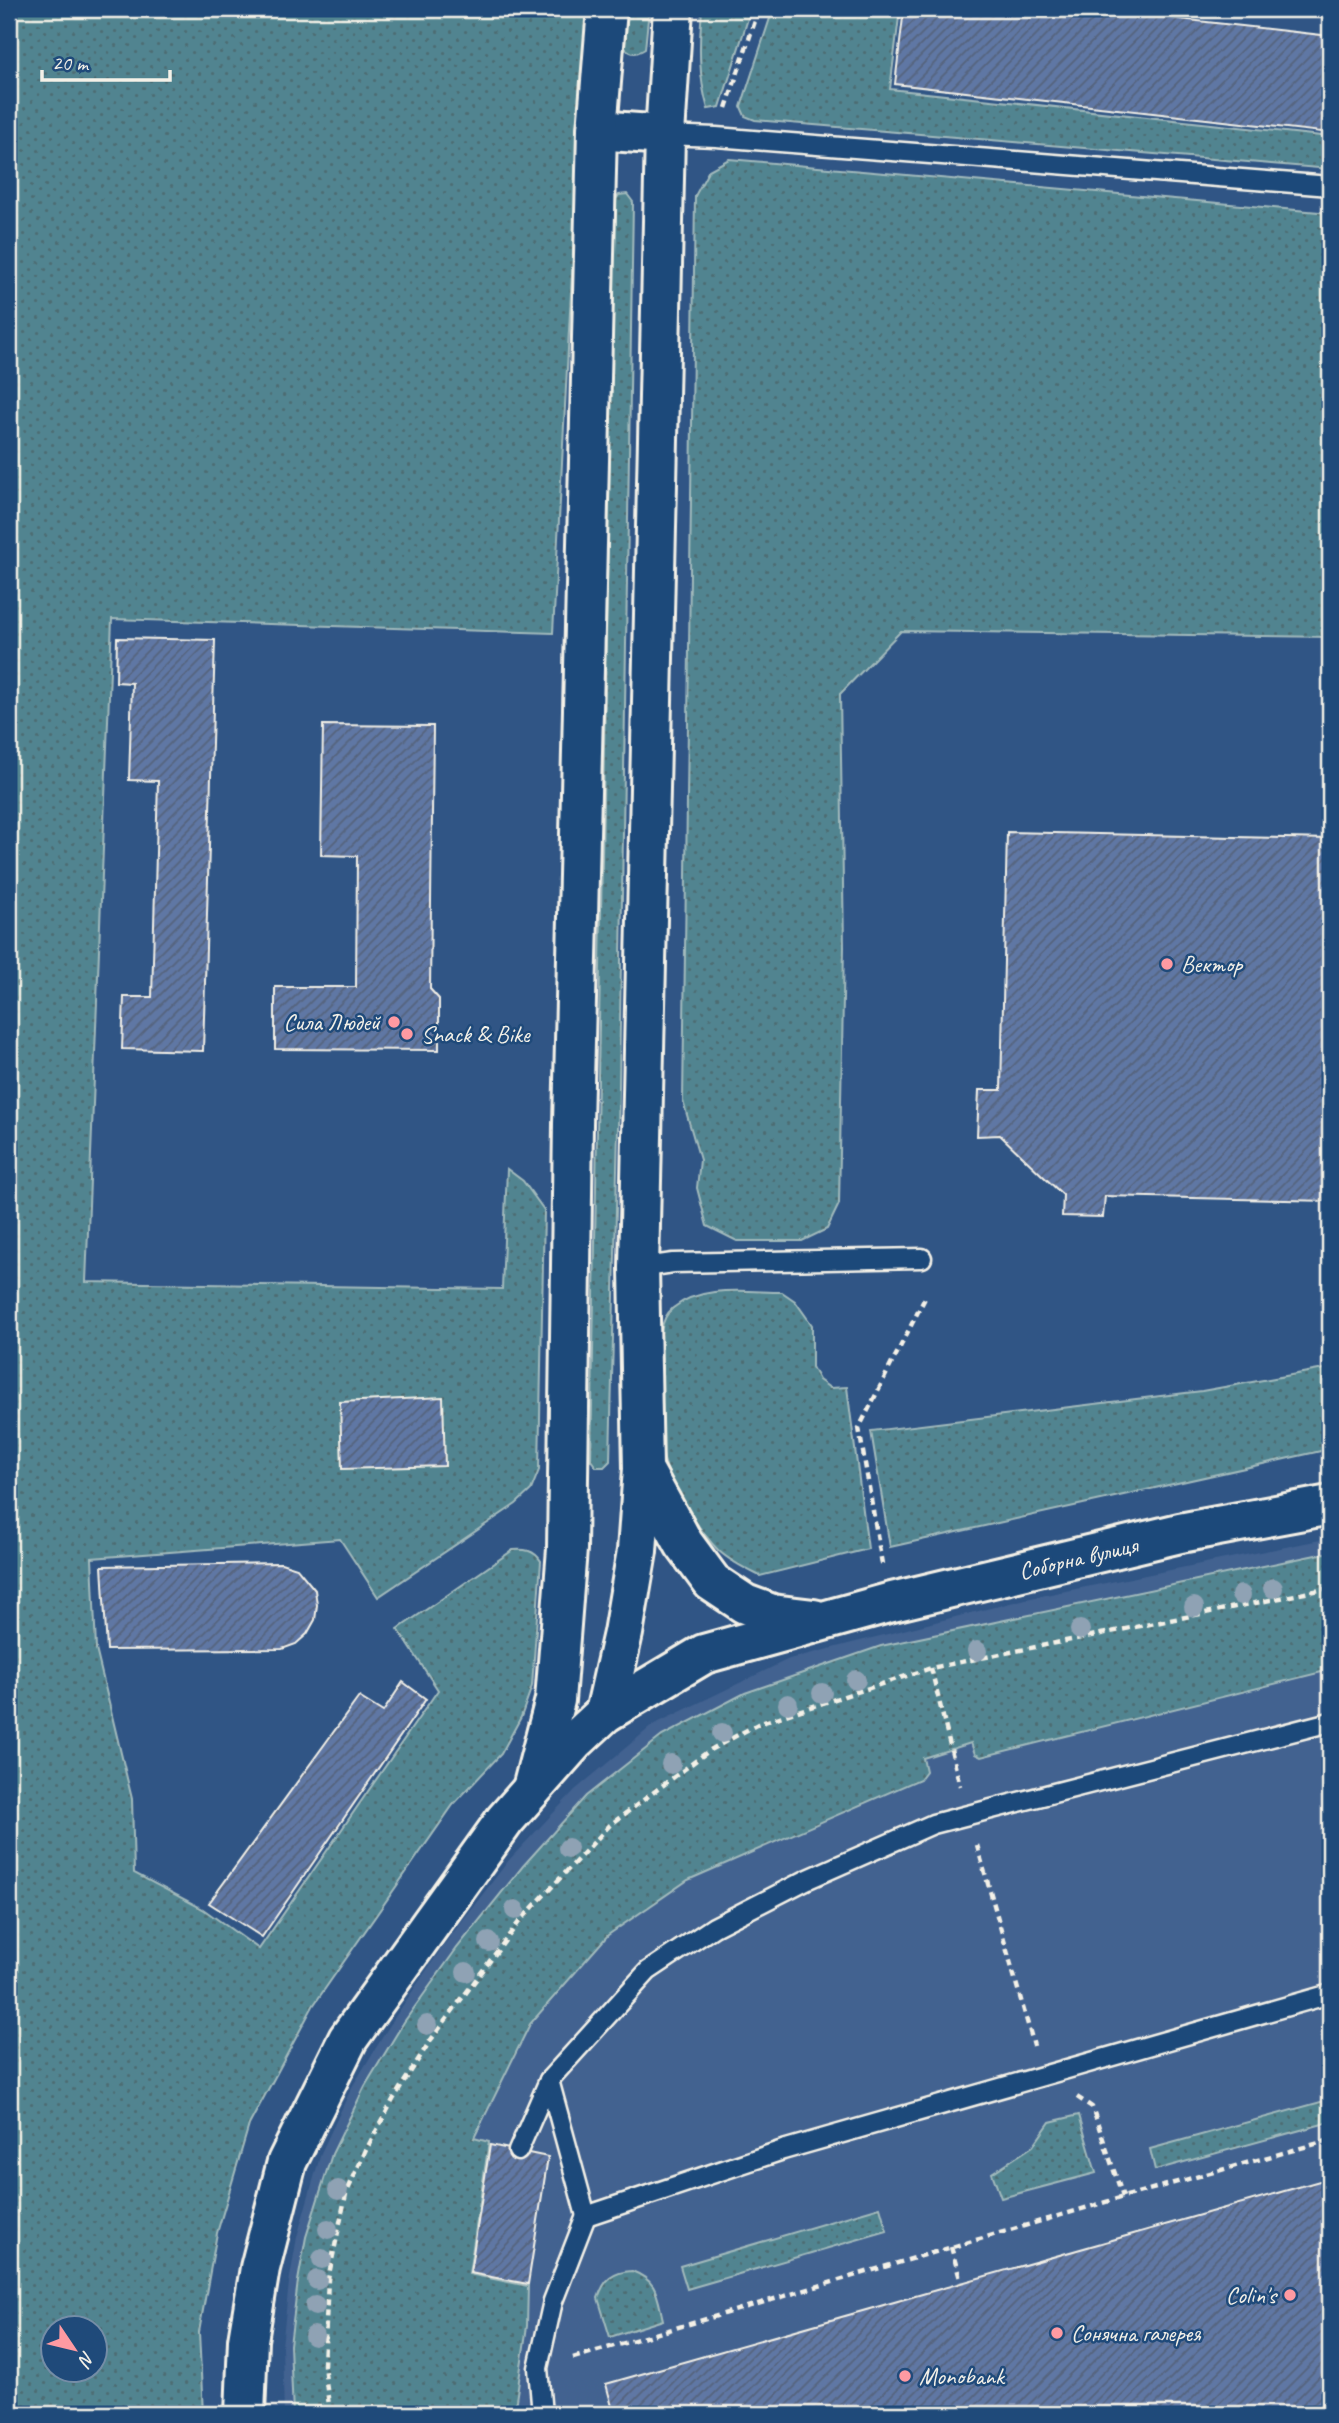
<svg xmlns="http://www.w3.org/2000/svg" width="1339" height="2423" font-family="Caveat,sans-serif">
<defs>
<pattern id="grass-dots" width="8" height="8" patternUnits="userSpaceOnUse" patternTransform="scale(1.75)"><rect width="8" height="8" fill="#518490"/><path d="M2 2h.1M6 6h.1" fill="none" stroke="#4e6c72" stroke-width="1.8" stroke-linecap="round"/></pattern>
<pattern id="building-hatch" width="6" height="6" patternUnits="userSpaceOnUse" patternTransform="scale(1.75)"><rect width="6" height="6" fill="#5f77a4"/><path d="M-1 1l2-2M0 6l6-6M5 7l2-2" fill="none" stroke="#55627a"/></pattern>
</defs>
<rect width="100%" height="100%" fill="#305585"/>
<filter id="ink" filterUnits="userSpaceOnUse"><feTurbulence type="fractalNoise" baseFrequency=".0143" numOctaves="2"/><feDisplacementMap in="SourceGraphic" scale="14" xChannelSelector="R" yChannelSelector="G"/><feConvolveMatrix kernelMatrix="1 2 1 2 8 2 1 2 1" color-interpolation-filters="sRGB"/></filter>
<g filter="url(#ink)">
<!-- built -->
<polygon fill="#426290" points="1330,1538 1330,2414 284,2414 282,2346 289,2283 297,2237 321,2153 352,2087 393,2020 443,1946 509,1860 575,1790 653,1725 789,1659 1026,1599"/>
<!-- grass -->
<g fill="url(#grass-dots)" stroke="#a2babc" stroke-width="2" fill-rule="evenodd">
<path d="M9,9h577l-33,624 -441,-14 -26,663 416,7 5,-120 16,12 21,29 -5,260 -8,20 -15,14 -138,93 -38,-58 -248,19 4,91 36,150 2,74 69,36 56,40 179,-259 -40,-61 115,-79c12,-1 21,0 28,11l-9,125 -11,31 -20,37 -48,51 -140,201 -64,119 -32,108 -18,99 4,82h-194zM52,2328h42v42h-42z"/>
<path d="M628,9h21l-4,40c-8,5 -13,6 -20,-1z"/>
<path d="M702,9h49l-31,98 -12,2c-10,-34 -9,-65 -6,-100z"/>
<polygon points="773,9 900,9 890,89 1330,137 1330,169 755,120 745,116 741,107"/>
<polygon points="729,159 1330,213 1330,637 901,631 840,694 844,947 839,1204 827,1229 802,1241 737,1241 707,1226 697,1188 700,1160 683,1101 695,196 709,170"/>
<polygon points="627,194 633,202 619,1087 610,1461 604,1467 596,1467 591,1460 614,202 619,195"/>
<path d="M782,1292l13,9 17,24v42l7,13 11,8 17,-1 21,162 -108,27c-14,-7 -29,-14 -41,-25 -20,-20 -54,-73 -57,-102 -4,-25 -1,-54 -1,-80 0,-20 -5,-47 12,-61 29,-24 74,-16 109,-16z"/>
<polygon points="1330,1368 1330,1449 890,1547 871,1431 1202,1391"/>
<polygon points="1330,1552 1330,1670 981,1757 975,1754 971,1743 923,1758 926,1771 920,1779 688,1880 608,1935 530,2024 474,2138 489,2142 469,2274 528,2286 527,2326 514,2414 293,2414 290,2345 298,2281 306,2237 332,2154 365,2086 404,2022 457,1948 523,1866 586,1796 662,1736 745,1693 881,1646"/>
<polygon points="1328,2100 1330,2122 1155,2170 1150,2149"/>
<polygon points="1079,2115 1096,2173 1001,2198 992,2173 1033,2146 1050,2122"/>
<polygon points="880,2207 887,2231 687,2289 680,2266"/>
<path d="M632,2271c26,10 25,24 31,49l-53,17 -12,-39c6,-18 14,-26 34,-27z"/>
</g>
<!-- building -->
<g fill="url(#building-hatch)" stroke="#f4f1e8" stroke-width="2">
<polygon points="904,9 1091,9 1330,36 1330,133 895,84"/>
<polygon points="117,638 215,640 203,1051 122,1049 124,997 152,997 158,781 129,780 132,683 116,682"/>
<polygon points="323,725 433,726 430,989 439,999 439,1050 275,1049 275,987 356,987 357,856 321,855"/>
<polygon points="1007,832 1330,839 1330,1201 1105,1196 1103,1217 1062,1216 1063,1195 1025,1159 1000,1135 977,1136 979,1090 1001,1090"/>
<polygon points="443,1397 445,1466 342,1469 340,1402"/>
<polygon points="281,1563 297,1568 315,1590 317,1605 315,1620 307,1634 296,1644 282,1649 107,1650 102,1566"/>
<polygon points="403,1682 426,1699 262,1937 209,1903 359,1697 383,1712"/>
<polygon points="490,2145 548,2157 528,2284 470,2273"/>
<polygon points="1330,2178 1330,2414 614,2414 606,2384"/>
</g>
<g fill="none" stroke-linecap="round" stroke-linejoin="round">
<defs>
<g id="lane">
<polyline points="665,135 716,137 1330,186"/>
<polyline points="639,1268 673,1263 922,1258"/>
<polyline points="549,2080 586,2216 783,2150 1330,1994"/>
<polyline points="518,2151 549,2080 648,1971 714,1927 806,1880 933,1824 1330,1722"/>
<polyline points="542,2414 538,2368 553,2301 586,2216"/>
</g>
<g id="secondary">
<polyline points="597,130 665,135"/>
<polyline points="643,1469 684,1544 712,1582 745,1604 772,1614 814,1619"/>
<polyline points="605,1713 623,1633 637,1551 643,1469 639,1268 665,135 673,9"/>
<polyline points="532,1789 555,1700 567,1549 573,1124 597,130 607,9"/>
<polyline points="245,2414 248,2340 260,2268 287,2162 348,2039 505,1820 575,1741 605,1713 704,1654 888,1603 1180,1533 1330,1505"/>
</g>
</defs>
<!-- lane casing -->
<use href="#lane" stroke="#f4f1e8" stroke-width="23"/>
<!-- secondary casing -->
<use href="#secondary" stroke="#f4f1e8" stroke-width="44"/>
<!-- path -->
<g stroke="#f4f1e8" stroke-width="4.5" stroke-dasharray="7 5" stroke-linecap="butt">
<polyline points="726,108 759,9"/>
<polyline points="882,1564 859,1428 926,1296"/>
<polyline points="931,1668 960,1786"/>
<polyline points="977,1845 1034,2046"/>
<polyline points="1077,2097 1092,2107 1123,2197"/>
<polyline points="951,2247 961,2282"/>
<polyline points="573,2358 1123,2197 1330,2140"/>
<polyline points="330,2414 324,2365 328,2279 346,2194 366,2150 394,2098 430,2041 519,1922 610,1825 710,1750 758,1724 931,1668 1330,1588"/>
</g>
<!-- lane -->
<use href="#lane" stroke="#1f4a7a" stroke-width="18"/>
<!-- secondary -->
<use href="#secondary" stroke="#1f4a7a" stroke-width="38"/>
</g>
<!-- trees -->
<g fill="#8fa2b4">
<circle cx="1273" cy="1588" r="10"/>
<circle cx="1241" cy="1595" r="10"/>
<circle cx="1194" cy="1607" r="10"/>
<circle cx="1080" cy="1630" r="10"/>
<circle cx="977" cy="1651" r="10"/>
<circle cx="856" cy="1680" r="10"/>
<circle cx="822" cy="1693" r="10"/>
<circle cx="788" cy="1704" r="10"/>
<circle cx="722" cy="1733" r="10"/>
<circle cx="671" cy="1764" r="10"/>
<circle cx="568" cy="1848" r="10"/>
<circle cx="515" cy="1910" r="10"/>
<circle cx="489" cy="1942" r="10"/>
<circle cx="466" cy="1972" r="10"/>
<circle cx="427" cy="2025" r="10"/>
<circle cx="338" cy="2190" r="10"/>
<circle cx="328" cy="2229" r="10"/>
<circle cx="322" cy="2259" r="10"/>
<circle cx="317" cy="2280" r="10"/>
<circle cx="315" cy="2306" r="10"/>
<circle cx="314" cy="2336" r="10"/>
</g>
</g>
<!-- markers -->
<g fill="#ff9aa2" stroke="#1f4a7a" stroke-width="2.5">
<circle cx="1167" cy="964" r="7"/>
<circle cx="394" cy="1022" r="7"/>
<circle cx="407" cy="1034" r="7"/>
<circle cx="1290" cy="2295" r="7"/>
<circle cx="1057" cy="2333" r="7"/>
<circle cx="905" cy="2376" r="7"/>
</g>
<g text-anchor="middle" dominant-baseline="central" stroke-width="5" stroke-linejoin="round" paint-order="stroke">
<!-- poi labels -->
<g font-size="24" fill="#f4f1e8" stroke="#1f4a7a" text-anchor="start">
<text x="1181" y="964">Вектор</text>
<text x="380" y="1022" text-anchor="end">Сила Людей</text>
<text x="421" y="1034">Snack &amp; Bike</text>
<text x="1276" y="2295" text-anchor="end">Colin's</text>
<text x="1071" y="2333">Сонячна галерея</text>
<text x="919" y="2376">Monobank</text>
</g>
<!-- street labels -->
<g font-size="24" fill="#f4f1e8" stroke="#1f4a7a">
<text transform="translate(1078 1558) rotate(-13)">Соборна вулиця</text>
</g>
</g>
<!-- margin -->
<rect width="1339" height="2423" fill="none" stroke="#1f4a7a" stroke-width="35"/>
<rect x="18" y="18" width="1304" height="2388" fill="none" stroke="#f4f1e8" stroke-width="2.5" filter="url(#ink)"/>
<!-- north arrow -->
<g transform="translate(74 2349) rotate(125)"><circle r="33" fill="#1f4a7a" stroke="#748da6" stroke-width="2"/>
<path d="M0-5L12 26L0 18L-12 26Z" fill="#ff9aa2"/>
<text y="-10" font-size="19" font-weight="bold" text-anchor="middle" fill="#f4f1e8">N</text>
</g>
<!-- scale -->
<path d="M42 70v10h128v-10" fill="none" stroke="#f4f1e8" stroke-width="3.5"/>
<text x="52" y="70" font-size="21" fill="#f4f1e8" stroke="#1f4a7a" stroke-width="5" paint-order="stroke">20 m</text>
</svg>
